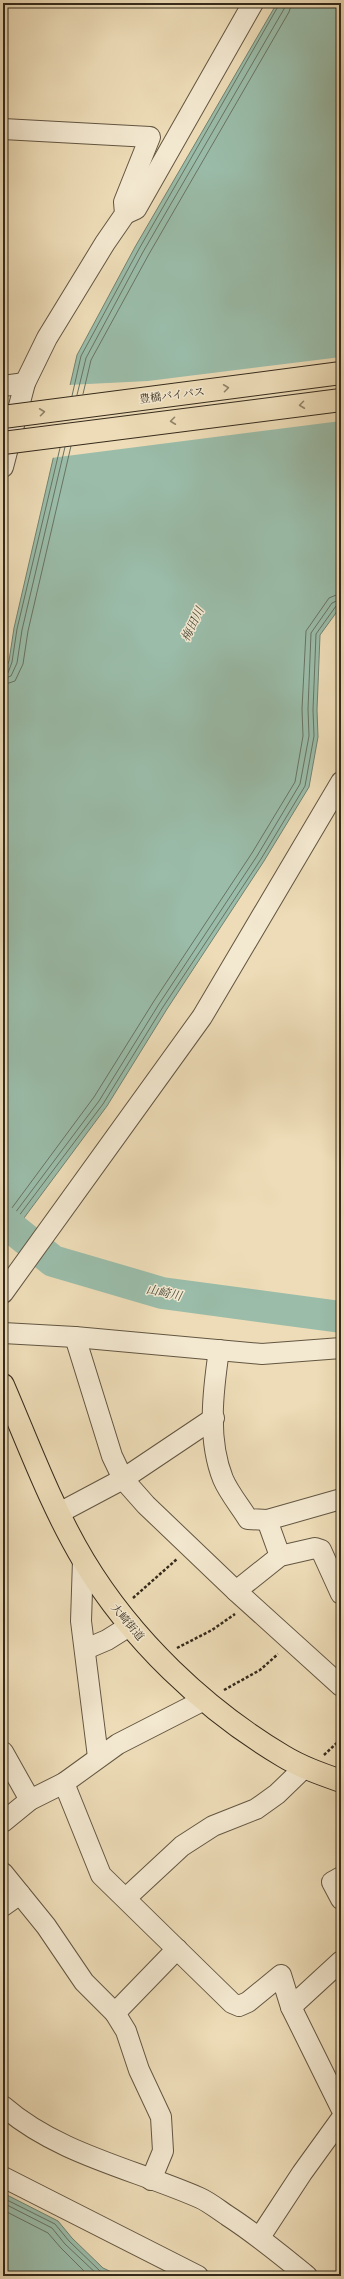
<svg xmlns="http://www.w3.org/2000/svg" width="344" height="2279" font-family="'Libre Caslon Text','Noto Serif JP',serif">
<rect width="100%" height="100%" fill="#eddcb7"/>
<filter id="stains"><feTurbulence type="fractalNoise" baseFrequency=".005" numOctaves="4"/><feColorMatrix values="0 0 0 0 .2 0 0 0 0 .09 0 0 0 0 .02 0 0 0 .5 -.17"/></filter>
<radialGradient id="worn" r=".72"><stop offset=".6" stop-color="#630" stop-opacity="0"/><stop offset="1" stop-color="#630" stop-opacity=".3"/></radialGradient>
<!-- water -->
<g fill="#9abca9" stroke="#728270">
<polygon points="277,3 341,3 341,606 320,635 317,710 318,737 309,787 264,861 167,1009 107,1106 21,1222 3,1243 3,675 9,661 14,628 77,355 135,247"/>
<polygon points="3,2193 58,2221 72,2238 103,2268 120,2276 3,2276"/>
</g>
<!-- pier -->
<polygon fill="#eddcb7" points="341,357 341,421 51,458 68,385 148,381"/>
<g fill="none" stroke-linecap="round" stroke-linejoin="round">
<!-- shore -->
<g stroke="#687362" stroke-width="1">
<polyline points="83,394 91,360 149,254 289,12 292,3"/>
<polyline points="77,395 86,358 143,252 284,9 286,3"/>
<polyline points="72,396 81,356 139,249 280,3"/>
<polyline points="3,674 8,673 12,662 17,629 60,448"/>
<polyline points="3,679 11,676 17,663 22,630 65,447"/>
<polyline points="3,685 15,681 23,664 28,631 71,446"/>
<polyline points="3,1220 94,1097 154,1001 252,853 295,782 303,736 302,709 306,631 329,598 341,593"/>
<polyline points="3,1229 99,1101 159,1004 257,856 300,784 309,736 308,709 311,633 332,603 341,599"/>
<polyline points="3,1237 103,1104 163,1007 261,859 305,786 314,736 313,710 316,634 336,606 341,605"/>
<polyline points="3,2198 55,2224 69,2241 100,2271 110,2276"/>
<polyline points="3,2203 52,2228 65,2244 99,2276"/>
<polyline points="3,2210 48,2233 61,2248 89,2276"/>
</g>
<!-- river -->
<polyline stroke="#9abca9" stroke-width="32" points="3,1221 53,1261 162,1293 341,1317"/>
<defs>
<g id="minor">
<polyline points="3,129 150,137 124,202 125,214 105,243 47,338 25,383 3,467"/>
<polyline points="125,214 136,209 253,3"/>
<polyline points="3,386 25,383"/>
<polyline points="3,1293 202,1017 341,782"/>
<polyline points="3,1333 75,1337 262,1354 341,1348"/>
<polyline points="75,1337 112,1456 123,1479 146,1505 236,1591 341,1686"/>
<path d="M219,1350c-6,41 -12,89 4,129 6,14 17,27 25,40l19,1 74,-21"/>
<polyline points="59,1513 123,1479 214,1418"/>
<polyline points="267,1520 280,1556"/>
<polyline points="83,1560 81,1621 98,1757"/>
<polyline points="236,1591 280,1556 315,1548 321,1550 341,1594"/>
<polyline points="86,1649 107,1640 131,1625"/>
<polyline points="3,1752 30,1800"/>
<polyline points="64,1783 101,1875 232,2003 239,2006 248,2002 281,1975 291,2007 341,2108"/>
<polyline points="3,1822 30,1800 64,1783 118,1744 204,1700"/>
<polyline points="3,1873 46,1926 84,1982 115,2013 126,2031 139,2070 161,2117 163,2151 151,2180"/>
<polyline points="341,1877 332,1882 341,1899"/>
<polyline points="126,1898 182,1846 213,1826 256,1809 277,1794 305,1767"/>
<polyline points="3,1906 20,1894"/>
<polyline points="291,2007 341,1961"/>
<polyline points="115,2013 177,1949"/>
<path d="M3,2106c55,48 131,63 197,92 9,4 19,12 28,18 28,18 53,39 79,60"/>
<polyline points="3,2177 198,2276"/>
<polyline points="260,2237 302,2173 341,2119"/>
</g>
<path id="major" d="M3,1385c25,58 48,121 81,176 47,78 120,148 199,195 18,11 38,18 58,25"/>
</defs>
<!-- minor casing -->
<use href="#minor" stroke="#635642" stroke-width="22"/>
<!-- major casing -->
<use href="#major" stroke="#352a1b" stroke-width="24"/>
<!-- path -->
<g stroke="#352a1b" stroke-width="2.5" stroke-dasharray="3 2" stroke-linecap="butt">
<polyline points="133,1598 177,1559"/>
<polyline points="177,1648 212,1630 235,1614"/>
<polyline points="224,1690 260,1670 278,1654"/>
<polyline points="324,1755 341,1739"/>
</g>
<!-- minor -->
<use href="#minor" stroke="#f3e8d0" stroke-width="20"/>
<!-- major -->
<use href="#major" stroke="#eddcb7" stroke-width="22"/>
<defs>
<g id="highway-bridge">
<polyline points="3,417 341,373"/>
<polyline points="3,443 341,400"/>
</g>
</defs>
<!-- highway-bridge casing -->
<use href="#highway-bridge" stroke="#352a1b" stroke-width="24" stroke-linecap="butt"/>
<!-- highway-bridge -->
<use href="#highway-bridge" stroke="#eddcb7" stroke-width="22"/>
</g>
<!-- one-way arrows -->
<defs><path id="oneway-chevron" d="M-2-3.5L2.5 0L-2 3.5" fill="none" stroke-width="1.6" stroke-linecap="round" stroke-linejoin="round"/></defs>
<g stroke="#918369">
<use href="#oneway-chevron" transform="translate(226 388) rotate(-7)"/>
<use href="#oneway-chevron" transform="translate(302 405) rotate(173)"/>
<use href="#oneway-chevron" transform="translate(42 412) rotate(-7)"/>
<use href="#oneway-chevron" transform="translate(173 421) rotate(173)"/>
</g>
<g text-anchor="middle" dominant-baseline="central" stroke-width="3" stroke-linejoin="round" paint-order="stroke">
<!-- street labels -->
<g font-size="11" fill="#352a1b" stroke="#f3e8d0">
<text transform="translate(172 395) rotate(-7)">豊橋バイパス</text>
<text transform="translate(128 1622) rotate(50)">大崎街道</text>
</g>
<!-- water labels -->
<g font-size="12" font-style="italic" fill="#4e4e3e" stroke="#f3e8d0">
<text transform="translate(192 624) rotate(-64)">梅田川</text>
<text transform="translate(164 1292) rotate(12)">山崎川</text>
</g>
</g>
<!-- margin -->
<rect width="344" height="2279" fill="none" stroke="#eddcb7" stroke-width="16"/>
<rect x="4" y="4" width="336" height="2271" fill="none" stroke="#352a1b" stroke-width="2"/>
<rect x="8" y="8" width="328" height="2263" fill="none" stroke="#352a1b"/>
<rect width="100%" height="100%" filter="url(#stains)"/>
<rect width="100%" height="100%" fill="url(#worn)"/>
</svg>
